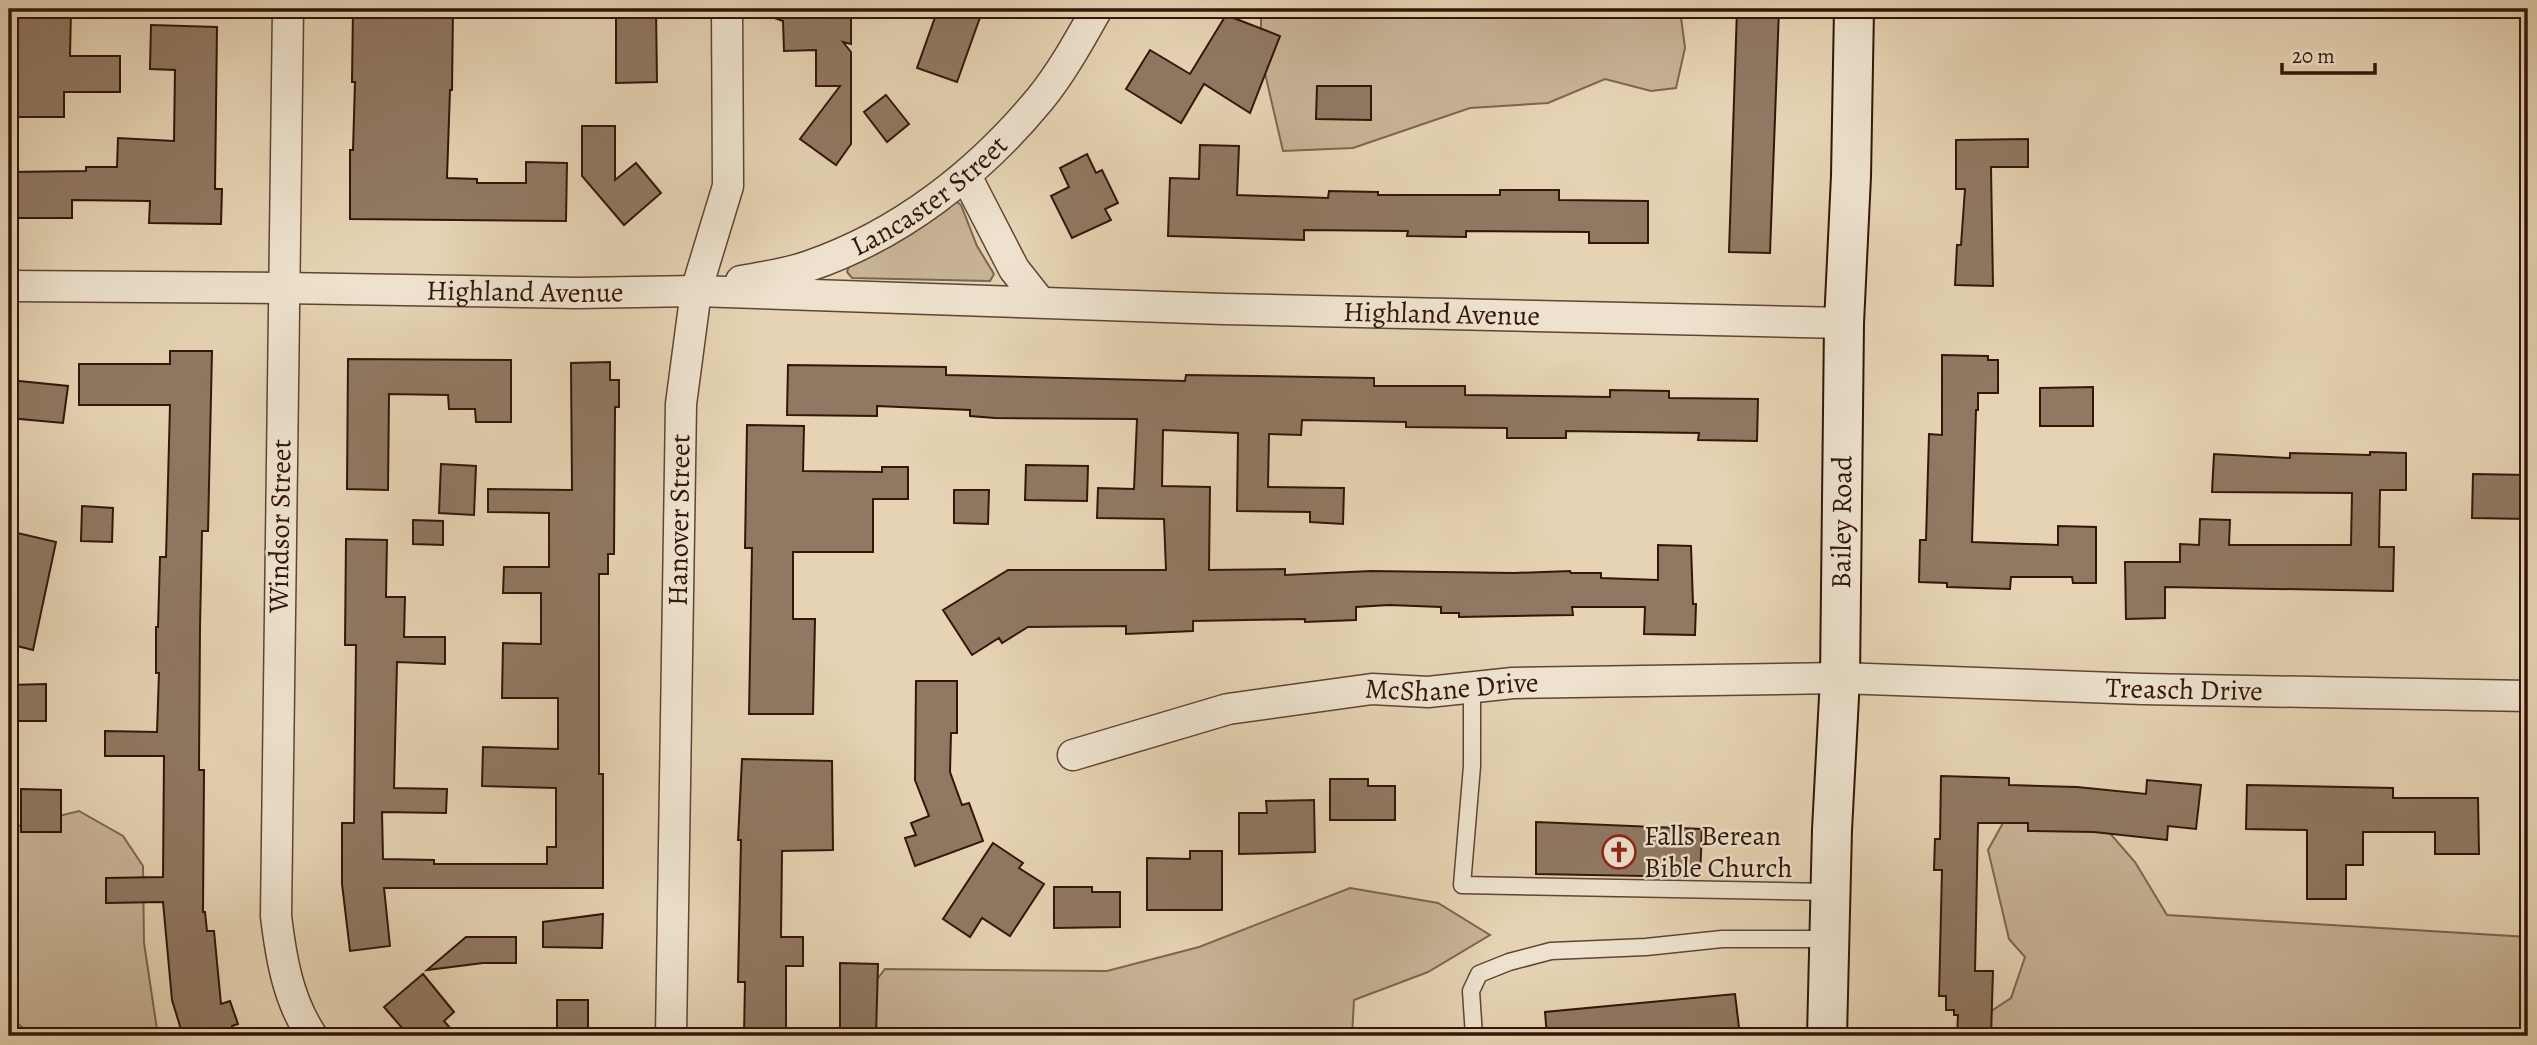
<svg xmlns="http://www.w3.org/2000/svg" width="2537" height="1045" font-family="Alegreya,serif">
<rect width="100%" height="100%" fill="#e5d3b3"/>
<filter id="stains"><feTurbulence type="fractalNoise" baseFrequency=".00286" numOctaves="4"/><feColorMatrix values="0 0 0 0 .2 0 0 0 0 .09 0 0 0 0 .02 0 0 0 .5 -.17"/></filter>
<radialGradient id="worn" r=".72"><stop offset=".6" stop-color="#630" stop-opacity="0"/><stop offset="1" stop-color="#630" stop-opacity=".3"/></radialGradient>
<!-- green -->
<g fill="#c7b396" stroke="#7e6450" stroke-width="2">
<polygon points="1261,9 1680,9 1685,48 1676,88 1651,91 1605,79 1548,103 1470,108 1353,148 1283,151 1261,56"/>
<polygon points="954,200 961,205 977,246 994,274 990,281 852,278 847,272 849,266 921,225"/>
<polygon points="79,811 123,836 143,866 144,943 158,1036 32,1036 16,1022 9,1020 9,917 18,901 14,827"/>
<polygon points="2009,812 2101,823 2135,862 2167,915 2528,937 2528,1036 1953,1036 2011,998 2025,957 2009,939 1988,850"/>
<polygon points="1350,888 1438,903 1490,935 1428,972 1354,1000 1352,1036 854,1036 848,1017 885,969 1107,971 1199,947"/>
</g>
<!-- building -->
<g fill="#907862" stroke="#34150a" stroke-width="2">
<polygon points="9,9 71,9 70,56 120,56 120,92 64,92 64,117 9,117"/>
<polygon points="353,9 453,9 452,90 450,90 447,178 477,179 477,183 526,183 526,162 567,163 566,221 350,219 350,150 353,150 355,82 352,82"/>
<polygon points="616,9 656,9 657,82 616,83"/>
<polygon points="761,9 851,9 851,44 843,42 851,52 851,144 836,165 800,139 840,86 816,86 816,50 784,51 783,21 760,13"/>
<polygon points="938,9 983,9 957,82 917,68"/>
<polygon points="1737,9 1779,9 1770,253 1729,252"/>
<polygon points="1226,15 1280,36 1250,113 1204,84 1181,123 1126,89 1150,50 1190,74"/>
<polygon points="151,25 217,27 215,189 222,189 221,224 149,223 150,201 72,200 72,218 9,218 9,172 86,171 86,167 117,167 118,138 174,141 175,70 150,69"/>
<polygon points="1317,86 1371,86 1371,120 1316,119"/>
<polygon points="886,95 909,124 887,142 864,112"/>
<polygon points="582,126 615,126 615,180 636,163 661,193 624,225 582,176"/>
<polygon points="2028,139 2028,167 1991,167 1993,286 1955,285 1957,245 1961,245 1965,189 1956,189 1956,140"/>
<polygon points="1200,145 1239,146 1237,195 1328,198 1329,191 1378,192 1378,195 1500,195 1500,190 1559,190 1559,200 1648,201 1648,243 1589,243 1589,232 1466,231 1466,237 1407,236 1408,231 1304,230 1304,240 1168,236 1170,178 1199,179"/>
<polygon points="1087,154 1096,173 1102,170 1118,203 1105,209 1111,220 1072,238 1051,196 1069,187 1060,168"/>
<polygon points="170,351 212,351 208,531 202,531 200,627 199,770 204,770 203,912 205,912 207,931 214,931 221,1004 230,1001 238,1024 232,1026 233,1031 218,1036 183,1036 172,1000 163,902 106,903 106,878 163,877 164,756 105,756 105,731 157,732 159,673 156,673 156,627 158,627 160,557 166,557 170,405 79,405 79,364 170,364"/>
<polygon points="1942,355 1988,356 1988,360 1998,360 1998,393 1978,393 1978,410 1976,410 1972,542 2058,545 2058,526 2096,527 2096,583 2073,583 2072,577 2011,577 2010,589 1947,587 1947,583 1919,582 1920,540 1926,540 1929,434 1942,435"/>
<polygon points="348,359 511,360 511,422 476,422 475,409 449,409 448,395 389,394 388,490 347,489"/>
<polygon points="610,362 610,380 619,380 619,407 615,407 614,554 608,554 608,574 599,574 599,774 603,774 603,888 384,888 390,946 350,951 342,884 342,823 354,823 356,645 345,645 346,539 387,540 386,597 405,597 404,637 445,637 445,664 397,662 394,788 447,789 446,813 382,812 383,859 434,860 434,864 547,864 547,847 556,847 556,788 482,786 483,747 558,749 558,698 502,698 503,643 541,644 541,593 503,593 504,567 549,567 549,513 488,512 488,489 572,490 571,363"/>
<polygon points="788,365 946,367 946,375 1185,381 1186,375 1374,378 1374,386 1465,386 1465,395 1610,397 1610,390 1669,391 1669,398 1758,399 1757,441 1698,440 1699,433 1566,431 1566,438 1507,438 1507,428 1406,427 1406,422 1302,420 1301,435 1269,434 1268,487 1344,488 1343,524 1310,522 1310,512 1237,511 1238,433 1163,430 1162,486 1210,487 1209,570 1285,569 1285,575 1371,571 1514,573 1570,571 1571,573 1601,573 1601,578 1658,580 1658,545 1691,546 1693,604 1696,604 1695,635 1644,634 1645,607 1572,607 1573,615 1459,617 1459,613 1441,613 1441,607 1389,605 1356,607 1356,620 1305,622 1305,619 1193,621 1193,631 1126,634 1126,626 1028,627 1002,643 999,638 972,655 943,610 1008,570 1166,570 1164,519 1097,518 1098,488 1134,489 1137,419 995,418 970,416 970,410 877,406 877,416 787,415"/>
<polygon points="9,380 68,386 63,423 9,418"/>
<polygon points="2093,387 2093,426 2040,426 2040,388"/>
<polygon points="747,425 804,426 803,471 882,472 882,467 908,467 908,499 873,499 873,552 793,552 793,619 815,619 813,714 749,714 752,548 745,548"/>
<polygon points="2370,452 2406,453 2406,490 2380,490 2379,547 2394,547 2393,591 2165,587 2165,618 2126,619 2125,562 2180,562 2180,544 2199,545 2200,519 2230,520 2229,545 2351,545 2352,493 2212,492 2214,454 2290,458 2290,453 2370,455"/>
<polygon points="441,464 476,466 474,515 439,513"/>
<polygon points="1026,465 1088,466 1087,501 1025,500"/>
<polygon points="2473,474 2528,475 2528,519 2472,518"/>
<polygon points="954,490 989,490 988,524 954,523"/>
<polygon points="82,506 113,508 112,542 81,541"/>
<polygon points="413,520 443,521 443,545 413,544"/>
<polygon points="9,531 56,542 33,650 9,644"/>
<polygon points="916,681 957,681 957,733 951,733 950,772 962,805 969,803 983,841 915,866 905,838 916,835 911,823 929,816 915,780"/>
<polygon points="46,684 46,721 10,721 9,685"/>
<polygon points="742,759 832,761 833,850 782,851 781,937 803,937 803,966 786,966 786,1036 744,1036 745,982 738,982 741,840 738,840"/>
<polygon points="1941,776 2009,778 2009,785 2077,787 2146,794 2147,780 2201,785 2196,829 2168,826 2167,840 2094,832 2028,831 2028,823 1978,823 1975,971 1993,971 1991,1036 1957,1036 1958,1015 1954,1015 1954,1010 1946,1010 1946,996 1939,996 1942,870 1934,870 1935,839 1940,839"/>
<polygon points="1330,779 1368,779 1368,786 1395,786 1395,820 1330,820"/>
<polygon points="2247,785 2393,788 2393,798 2478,798 2479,854 2435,854 2435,832 2363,832 2363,865 2346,865 2346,899 2307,899 2307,830 2246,829"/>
<polygon points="21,789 61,790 61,832 21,832"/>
<polygon points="1314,800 1315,852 1239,854 1239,813 1267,813 1266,801"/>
<polygon points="1536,822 1702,829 1700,877 1536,874"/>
<polygon points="993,843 1023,863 1019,868 1044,884 1010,936 982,918 970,937 943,919"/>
<polygon points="1190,851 1222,851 1222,910 1147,910 1147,858 1190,859"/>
<polygon points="1054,887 1092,887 1092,892 1120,892 1120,927 1054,928"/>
<polygon points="603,914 602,948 543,947 543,922"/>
<polygon points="466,937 516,937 516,963 483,963 427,970"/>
<polygon points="840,963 878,964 876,1036 840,1036"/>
<polygon points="423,974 454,1012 444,1021 457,1036 409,1036 384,1007"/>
<polygon points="1735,994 1740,1036 1547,1036 1545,1012"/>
<rect x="557" y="1000" width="31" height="33"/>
</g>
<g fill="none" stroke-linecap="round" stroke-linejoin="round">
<defs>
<g id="lane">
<polyline points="1472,688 1472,766 1462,885 1830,892"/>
<polyline points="1474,1036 1471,991 1479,974 1509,962 1551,951 1646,947 1722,939 1830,939"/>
</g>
<g id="street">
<path d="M288,9l-12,907c5,42 12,84 36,120"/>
<polyline points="966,176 1014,269 1040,302"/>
<path id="s1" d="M741,281c22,-4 46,-7 68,-15 91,-31 170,-93 231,-167 22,-27 40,-60 57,-90"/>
<path id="s2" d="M9,286l273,2 295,5 119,-2 528,18 620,14"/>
<path id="s3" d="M1073,755l155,-46 144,-20 56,3 85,-9 327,-5 303,11 385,7"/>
<path id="s4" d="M671,1036l10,-632 15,-113 32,-105 -1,-177"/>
</g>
<g id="secondary">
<path id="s5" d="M1827,1036l5,-206 8,-152 4,-355 7,-147 3,-167"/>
</g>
</defs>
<!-- lane casing -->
<use href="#lane" stroke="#604434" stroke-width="19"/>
<!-- street casing -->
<use href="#street" stroke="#604434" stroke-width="33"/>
<!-- secondary casing -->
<use href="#secondary" stroke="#34150a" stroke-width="42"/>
<!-- lane -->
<use href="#lane" stroke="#eee2ce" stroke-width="16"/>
<!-- street -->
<use href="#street" stroke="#eee2ce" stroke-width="30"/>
<!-- secondary -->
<use href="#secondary" stroke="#eee2ce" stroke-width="38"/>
</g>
<!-- icons -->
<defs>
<symbol id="church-ring" viewBox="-11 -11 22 22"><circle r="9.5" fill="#eee2ce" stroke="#8f2418" stroke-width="1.5"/><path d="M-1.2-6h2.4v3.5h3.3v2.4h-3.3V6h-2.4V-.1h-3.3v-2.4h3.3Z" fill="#8f2418"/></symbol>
</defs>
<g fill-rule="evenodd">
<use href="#church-ring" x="1600" y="833" width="38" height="38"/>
</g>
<g text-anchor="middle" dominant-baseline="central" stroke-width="5" stroke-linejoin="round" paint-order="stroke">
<!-- street labels -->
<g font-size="28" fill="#34150a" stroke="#eee2ce">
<text stroke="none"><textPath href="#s1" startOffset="210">Lancaster Street</textPath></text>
<text stroke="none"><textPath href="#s2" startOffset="516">Highland Avenue</textPath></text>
<text stroke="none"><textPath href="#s2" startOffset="1433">Highland Avenue</textPath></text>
<text stroke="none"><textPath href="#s4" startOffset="516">Hanover Street</textPath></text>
<text stroke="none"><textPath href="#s5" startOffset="514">Bailey Road</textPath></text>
<text transform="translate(280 526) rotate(-89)">Windsor Street</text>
<text stroke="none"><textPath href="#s3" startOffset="387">McShane Drive</textPath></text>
<text stroke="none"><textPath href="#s3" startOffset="1120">Treasch Drive</textPath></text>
</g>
<!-- poi labels -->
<g font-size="28" fill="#34150a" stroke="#eee2ce" text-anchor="start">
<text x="1644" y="836">Falls Berean<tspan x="1644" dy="32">Bible Church</tspan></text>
</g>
</g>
<!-- margin -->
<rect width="2537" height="1045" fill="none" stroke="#e5d3b3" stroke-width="35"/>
<rect x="10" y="10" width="2516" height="1024" fill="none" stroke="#34150a" stroke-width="3.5"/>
<rect x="18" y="18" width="2502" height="1010" fill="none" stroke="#34150a" stroke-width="2"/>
<!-- scale -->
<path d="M2282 63v10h93v-10" fill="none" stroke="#34150a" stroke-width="3.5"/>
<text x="2292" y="63" font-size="21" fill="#34150a" stroke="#eee2ce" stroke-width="5" paint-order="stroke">20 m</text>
<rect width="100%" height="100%" filter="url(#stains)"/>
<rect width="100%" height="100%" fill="url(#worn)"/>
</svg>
